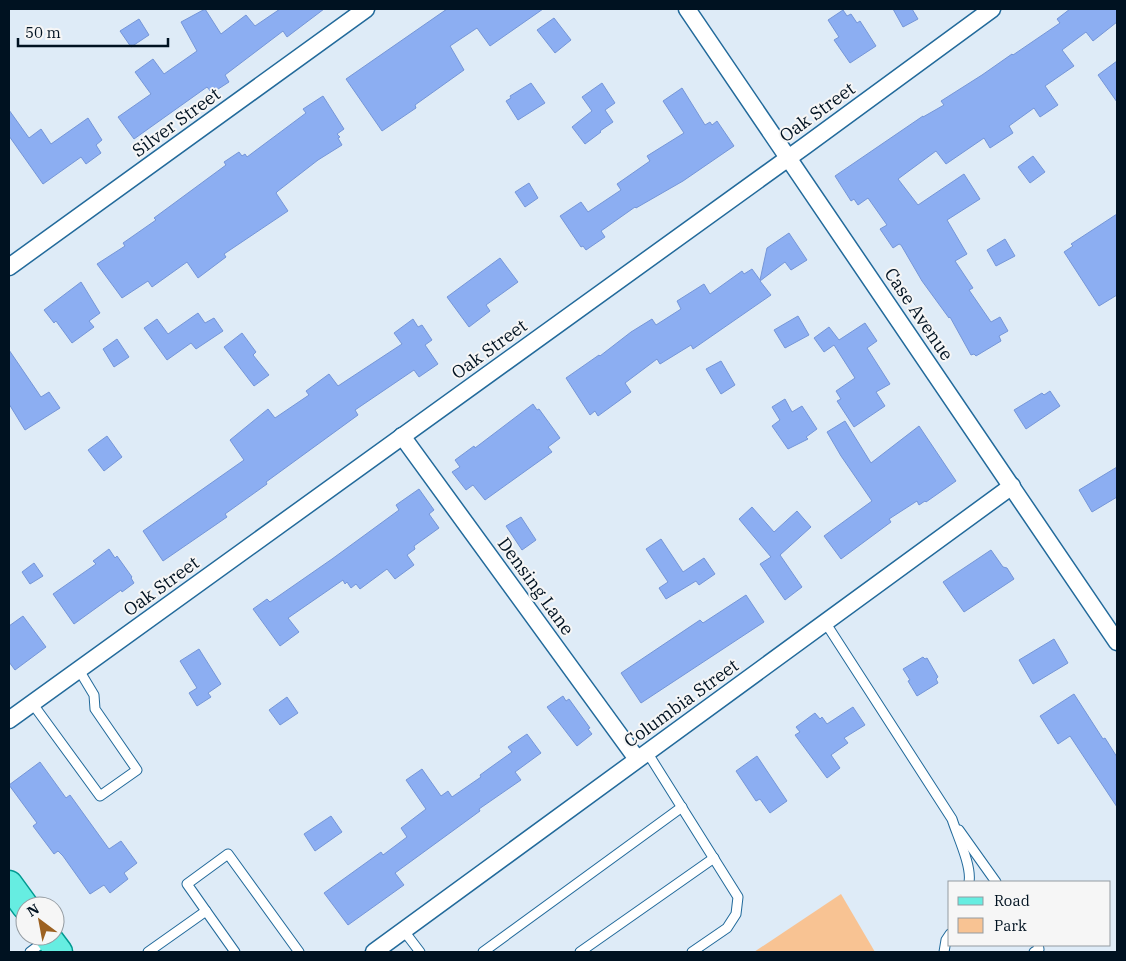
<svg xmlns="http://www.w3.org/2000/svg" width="1126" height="961" font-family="'IBM Plex Serif',serif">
<rect width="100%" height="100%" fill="#deebf7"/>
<!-- green -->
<polygon fill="#f8c393" points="841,894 875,952 754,952"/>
<!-- building -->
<g fill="#8caef2" stroke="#7596d8">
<polygon points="205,9 221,34 246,15 255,26 280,9 324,9 287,37 283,31 225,75 229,82 212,93 207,87 134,139 118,117 151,94 135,72 153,59 164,74 197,51 181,22"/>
<polygon points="447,9 543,9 490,46 477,28 450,46 464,70 415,105 416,108 382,131 346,79"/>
<polygon points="893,9 912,9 918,19 903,27"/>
<polygon points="1070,9 1117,9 1117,22 1093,41 1086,32 1062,50 1074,66 1045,86 1058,105 1040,117 1034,108 1009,126 1013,133 990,148 984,138 946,164 936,151 898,179 918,205 964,174 980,199 947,220 967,254 955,261 973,288 969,290 991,322 1000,317 1008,331 999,336 1001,341 976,356 974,354 971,355 950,317 949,318 922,281 901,245 899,244 893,248 880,229 887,225 868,198 858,205 854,199 851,201 835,176 923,116 923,117 944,105 941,101 982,75 1012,54 1013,55 1060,23 1057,19"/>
<polygon points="843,10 847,16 851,14 857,23 860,21 876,46 850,63 834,40 839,37 828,20"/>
<polygon points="554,18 571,40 555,53 537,30"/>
<polygon points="139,19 149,35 131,47 120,31"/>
<polygon points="1117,61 1117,102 1098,75"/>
<polygon points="531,83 545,103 518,120 506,101 511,98 510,96"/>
<polygon points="602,83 615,103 605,110 613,122 600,131 601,132 585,144 572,127 592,111 582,97"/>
<polygon points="682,88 705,125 710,122 712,125 717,121 734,146 683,181 636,208 635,207 601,231 605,237 586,250 583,246 581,247 560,216 581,202 588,212 621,190 617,184 650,161 647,156 684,133 663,101"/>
<polygon points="323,96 344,129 337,134 340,137 338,138 342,145 318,160 278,191 276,193 288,211 224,254 226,257 198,278 187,262 152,287 148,281 122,298 97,264 125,246 123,243 156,220 154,218 226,165 224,162 239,152 242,156 245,154 247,157 306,113 303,109"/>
<polygon points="9,110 29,138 41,129 51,144 88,118 102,140 96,145 101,153 86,164 81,157 43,184 9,136"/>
<polygon points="1033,156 1045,172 1030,183 1018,167"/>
<polygon points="529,183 538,198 525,207 515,192"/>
<polygon points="1117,214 1117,295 1099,306 1064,252 1073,246 1071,244"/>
<polygon points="789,233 807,260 791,270 785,262 760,281 771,295 693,349 691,345 660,364 657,359 625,383 631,392 598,416 595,411 590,415 566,378 599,355 600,356 631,332 652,319 656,325 681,309 677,301 704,284 710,294 742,271 744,274 752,269 760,280 767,248"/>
<polygon points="1005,239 1015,256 996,266 987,250"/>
<polygon points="500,258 518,282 486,305 490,311 469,327 447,297"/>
<polygon points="81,282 100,313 89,321 94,327 72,343 56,321 54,323 44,310"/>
<polygon points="198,313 205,323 214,318 223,331 196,349 191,343 167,360 144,328 157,319 168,334"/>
<polygon points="798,316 809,335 785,348 774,330"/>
<polygon points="413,319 418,327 422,325 432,340 425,345 438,364 419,377 414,370 355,410 358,415 266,482 267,484 225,514 227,517 163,561 143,531 244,460 230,440 268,409 275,418 309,395 306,391 329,374 338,386 402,344 394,333"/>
<polygon points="865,323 877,341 867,348 890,384 876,392 885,406 854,427 837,401 841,399 836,391 855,378 834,345 824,352 814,338 829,327 839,340"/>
<polygon points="242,333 256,352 253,355 269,375 254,386 224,347"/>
<polygon points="117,339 129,357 114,367 103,349"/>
<polygon points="9,350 41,397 49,392 60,408 25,430 9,404"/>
<polygon points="721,361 735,385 721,394 706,369"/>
<polygon points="1050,391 1060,406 1026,429 1014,410 1042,393 1044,395"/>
<polygon points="785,399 792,412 802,406 817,429 806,437 808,439 788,449 772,426 780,420 772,407"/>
<polygon points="533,404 537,410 539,409 560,438 548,447 552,452 485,500 473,485 466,490 452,472 460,467 455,460 474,446 475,448"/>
<polygon points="845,421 871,463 919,426 956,481 926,502 925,501 919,505 917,501 889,519 891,522 841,559 824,536 872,501 841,456 827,432"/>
<polygon points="107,436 122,457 104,471 88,450"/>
<polygon points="1117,467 1117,497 1092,512 1079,490"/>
<polygon points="419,489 434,510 429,514 439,528 414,546 415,549 407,555 414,565 395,579 387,569 360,589 356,584 351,588 347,582 345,584 343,580 288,618 299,632 280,646 253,609 267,599 270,602 332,559 399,510 396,505"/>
<polygon points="752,507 774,532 797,511 811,527 780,555 802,587 785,600 760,564 771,557 739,519"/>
<polygon points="521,517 536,540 522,550 506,526"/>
<polygon points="661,539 683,572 704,558 715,574 699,585 696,581 666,599 659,588 668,582 646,549"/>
<polygon points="109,549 115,558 117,556 132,577 131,578 134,583 122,592 121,590 74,624 53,594 96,564 93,561"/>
<polygon points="991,550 1003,567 1007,568 1014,579 964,612 943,582"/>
<polygon points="34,563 43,576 30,584 22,572"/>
<polygon points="746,595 764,622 641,703 621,673 700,620 703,623"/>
<polygon points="23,616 46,647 15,670 9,662 9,626"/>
<polygon points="1054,639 1068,663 1033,684 1019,660"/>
<polygon points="199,649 221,684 208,693 211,697 197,706 189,693 197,688 180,661"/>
<polygon points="923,657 925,659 927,658 938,677 936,679 938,683 917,696 908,681 910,680 903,669"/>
<polygon points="1074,694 1103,739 1105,738 1117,757 1117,807 1070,736 1058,744 1040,716"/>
<polygon points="563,696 566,701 569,699 590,728 588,729 592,734 577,746 547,707"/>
<polygon points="287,697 298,713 280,725 269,710"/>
<polygon points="853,707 865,725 844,738 848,743 831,755 840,768 827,778 795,735 800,732 796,727 815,713 820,719 822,717 827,724"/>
<polygon points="527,734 541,753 515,772 521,780 479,809 480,811 395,873 404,885 348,925 324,893 381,852 383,855 407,837 401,828 426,809 406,780 422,769 441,796 448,791 452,797 481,777 480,775 512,752 508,747"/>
<polygon points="757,756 787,801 770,813 760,799 756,801 736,771"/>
<polygon points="40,762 66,798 70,795 109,849 121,841 137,863 124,873 128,879 110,893 104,885 90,894 63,856 58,851 54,854 33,826 37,823 9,785"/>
<polygon points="331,816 342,832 315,851 304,834"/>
</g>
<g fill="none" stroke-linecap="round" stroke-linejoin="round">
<defs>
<g id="service">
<path d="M825,622l127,197c5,16 20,47 17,63"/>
<polyline points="32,703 100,796 137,770 95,709 94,695 79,670"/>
<polyline points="647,752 738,897 736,914 727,928 692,952"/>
<polyline points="959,830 996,882"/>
<polyline points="206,911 235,952"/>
<polyline points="404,931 420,952"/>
<polyline points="30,952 46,940"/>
<polyline points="148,952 206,911 187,884 228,854 299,952"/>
<polyline points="483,952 682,807"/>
<polyline points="580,952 714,858"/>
<polyline points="944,952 946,940 950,934"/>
<polyline points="1034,952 1039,949 1038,945"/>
</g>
<g id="minor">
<polyline points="687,9 1117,642"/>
<polyline points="9,267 366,9"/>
<polyline points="402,436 637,759"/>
<polyline points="9,720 805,146 992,9"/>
<polyline points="374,952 1012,486"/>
</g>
<g id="primary">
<polyline points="9,884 25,906"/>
<polyline points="47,936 59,952"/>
</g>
</defs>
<!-- service casing -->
<use href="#service" stroke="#226a9b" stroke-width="11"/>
<!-- minor casing -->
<use href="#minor" stroke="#226a9b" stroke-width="19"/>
<!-- primary casing -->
<use href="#primary" stroke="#009991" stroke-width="29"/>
<!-- service -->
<use href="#service" stroke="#fff" stroke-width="9"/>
<!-- minor -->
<use href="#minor" stroke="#fff" stroke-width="16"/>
<!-- primary -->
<use href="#primary" stroke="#66ede1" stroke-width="26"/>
</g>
<g text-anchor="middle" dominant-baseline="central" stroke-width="4" stroke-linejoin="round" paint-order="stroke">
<!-- street labels -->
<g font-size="18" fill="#001221" stroke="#f6f6f6">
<text transform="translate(817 112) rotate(-36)">Oak Street</text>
<text transform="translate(176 122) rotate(-36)">Silver Street</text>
<text transform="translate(919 314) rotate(56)">Case Avenue</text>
<text transform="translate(489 349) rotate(-36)">Oak Street</text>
<text transform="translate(161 586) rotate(-36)">Oak Street</text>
<text transform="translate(536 586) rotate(54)">Densing Lane</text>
<text transform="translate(681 703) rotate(-36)">Columbia Street</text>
</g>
</g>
<!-- border -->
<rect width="1126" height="961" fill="none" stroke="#001221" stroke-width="20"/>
<!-- legend -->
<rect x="948" y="881" width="162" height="65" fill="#f6f6f6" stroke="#949ba1"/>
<rect x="958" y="897" width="25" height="8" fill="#66ede1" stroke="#949ba1"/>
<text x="994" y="906" font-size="15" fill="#001221">Road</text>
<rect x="958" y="918" width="25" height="15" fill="#f8c393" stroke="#949ba1"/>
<text x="994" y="931" font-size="15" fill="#001221">Park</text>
<!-- north arrow -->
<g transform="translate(40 921) rotate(328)"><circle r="24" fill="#f6f6f6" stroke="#949ba1"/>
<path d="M0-4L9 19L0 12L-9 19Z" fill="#9c6121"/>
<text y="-8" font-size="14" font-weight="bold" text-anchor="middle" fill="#001221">N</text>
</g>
<!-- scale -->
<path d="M18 38v8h150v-8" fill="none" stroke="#001221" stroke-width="2.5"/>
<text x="25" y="38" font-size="15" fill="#001221" stroke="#f6f6f6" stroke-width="4" paint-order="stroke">50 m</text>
</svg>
